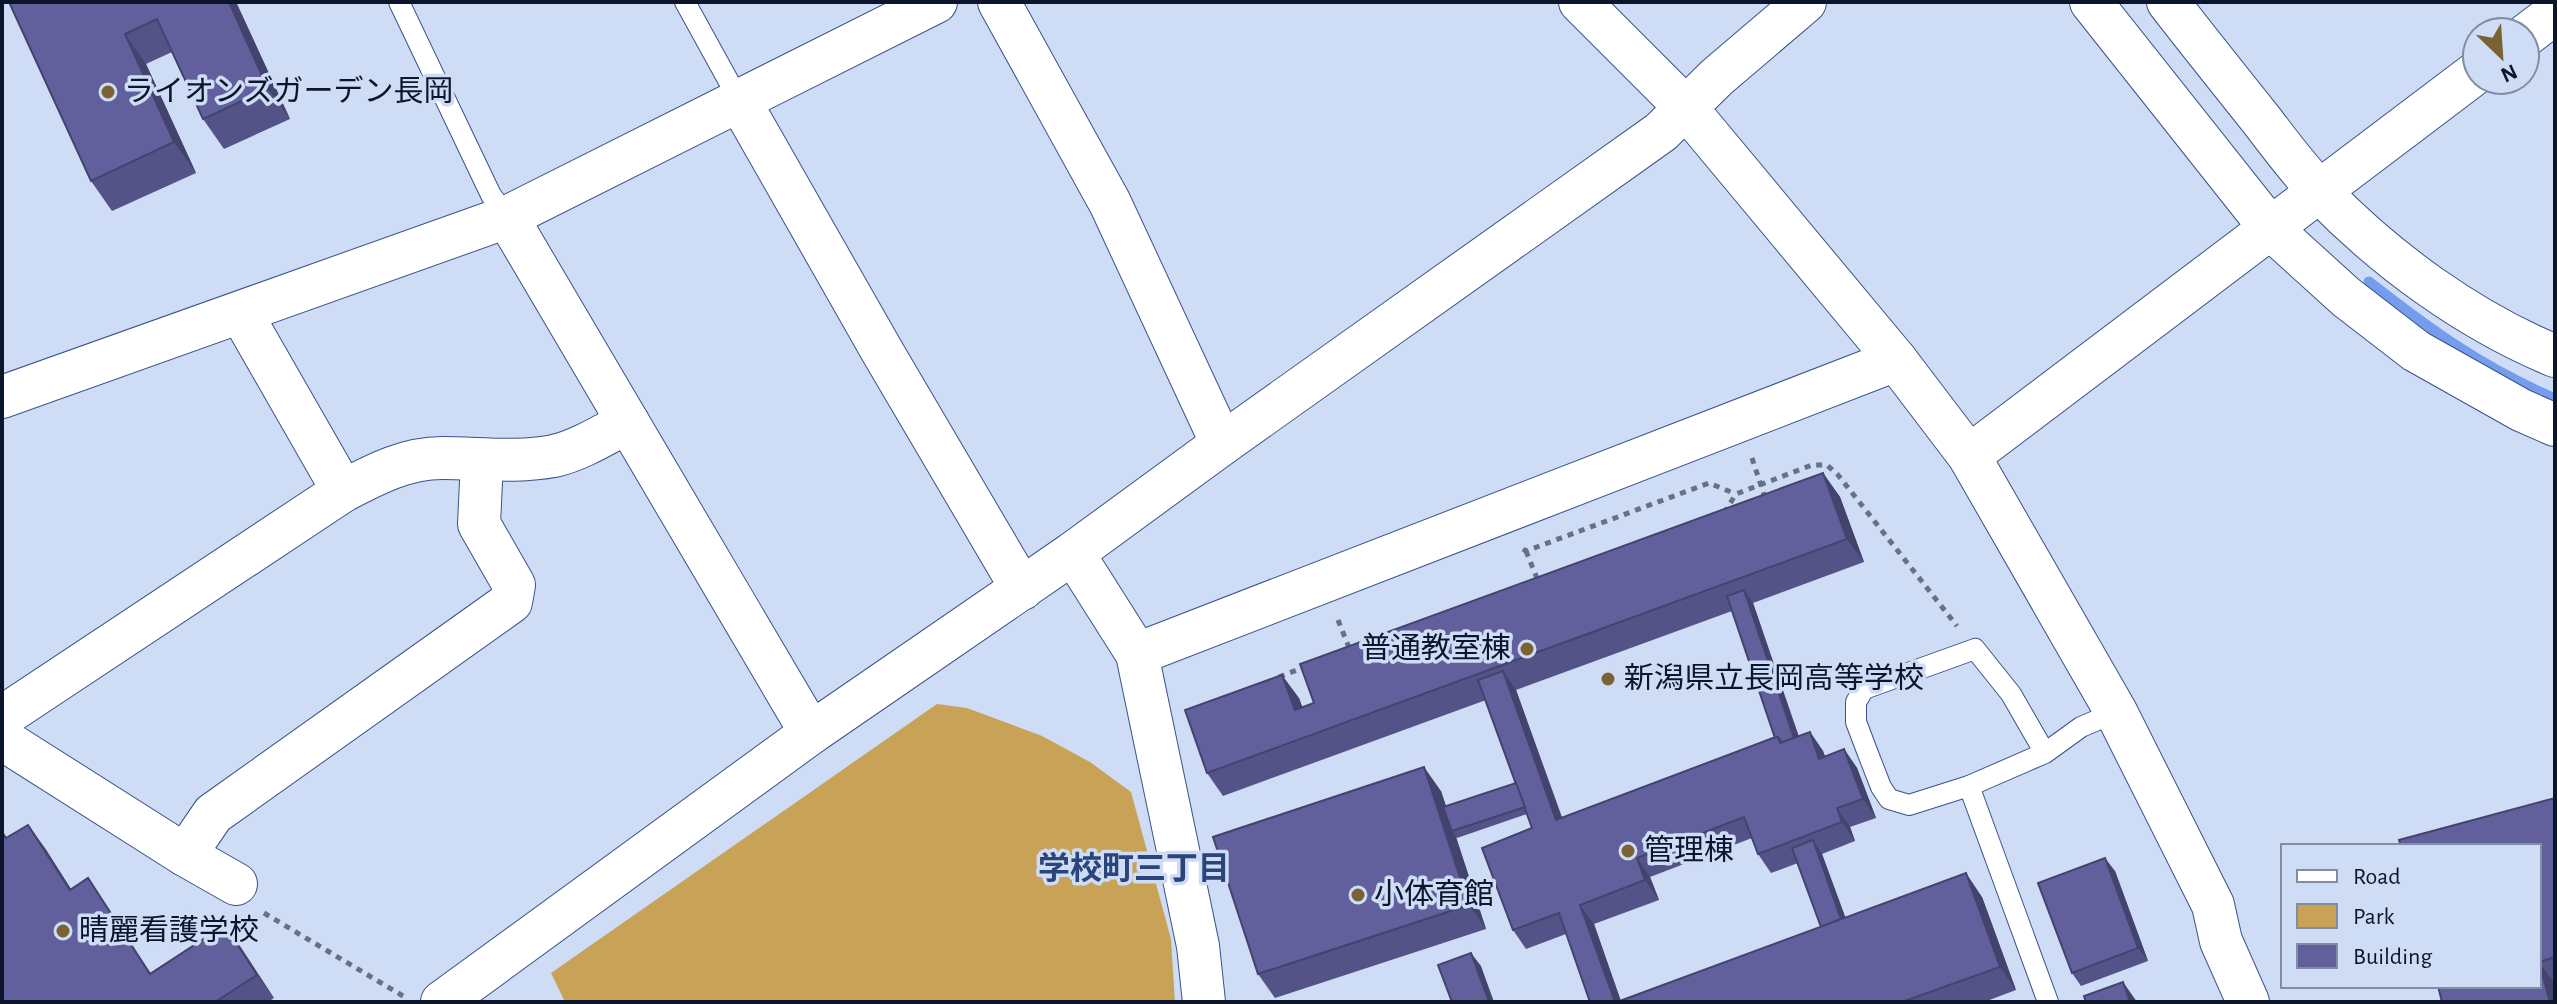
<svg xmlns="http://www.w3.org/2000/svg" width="2557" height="1004" font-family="'Alegreya Sans','Noto Sans JP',sans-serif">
<rect width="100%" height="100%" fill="#cedcf5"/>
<!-- green -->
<polygon fill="#c8a357" points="937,704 967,708 1042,736 1090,762 1131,792 1171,939 1175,1002 565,1002 551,973"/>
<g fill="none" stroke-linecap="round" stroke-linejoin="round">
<!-- stream -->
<path stroke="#759ced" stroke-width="11" d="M2369,282c63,49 112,85 186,117"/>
<defs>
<g id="lane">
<polyline points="399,2 491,195 507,217"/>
<polyline points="685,2 739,100"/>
<polyline points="2045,753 2011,694 1975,649 1864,689 1856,702 1856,722 1867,751 1881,787 1889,799 1909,805 1969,786 2045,753 2081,727 2116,712"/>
<polyline points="1969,786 2048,1002"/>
</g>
<g id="street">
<polyline points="999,2 1110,203 1222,444"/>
<polyline points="1580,2 1687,109 1896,360 1969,456 2116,712 2213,905 2221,941 2248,1002"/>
<polyline points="2091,2 2271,229 2346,297 2416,351 2521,410 2555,425"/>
<path d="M2168,2c31,40 63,80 95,120 18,24 37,49 58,71 65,67 147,127 234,163"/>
<polyline points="2525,36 2555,13"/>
<polyline points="739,100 882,351 1022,589"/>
<polyline points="507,217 811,733"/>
<polyline points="241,313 343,491"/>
<polyline points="2,397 507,217 936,2"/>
<polyline points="1969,456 2477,72"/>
<polyline points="1073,553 1137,654 1198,946 1204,1002"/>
<polyline points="1137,654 1896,360"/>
<path d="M2,717l341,-226c31,-16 62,-33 99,-33 37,0 76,5 112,-2 26,-6 51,-22 74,-34"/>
<polyline points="2,739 185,855 236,884"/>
<polyline points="185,855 213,814 511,602 514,585 479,524 482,461"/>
<polyline points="442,1002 811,733 1073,553 1222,444 1661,132 1717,77 1805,2"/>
</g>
</defs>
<!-- lane casing -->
<use href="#lane" stroke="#395389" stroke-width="22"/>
<!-- street casing -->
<use href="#street" stroke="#395389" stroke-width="44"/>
<!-- path -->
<g stroke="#647188" stroke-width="5" stroke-dasharray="6 6" stroke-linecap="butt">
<polyline points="1752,458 1766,501"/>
<polyline points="1724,513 1736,494 1812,465 1827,465 1838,475 1957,626"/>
<polyline points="1523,549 1526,551 1709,483 1736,494"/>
<polyline points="1526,551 1538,581"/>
<polyline points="1338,620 1350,650"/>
<polyline points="1279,677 1307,666"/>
<polyline points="264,913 403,996"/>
</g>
<!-- lane -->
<use href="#lane" stroke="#fff" stroke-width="20"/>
<!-- street -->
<use href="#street" stroke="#fff" stroke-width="42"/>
</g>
<!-- wall -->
<g fill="#535387" fill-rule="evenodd">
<polygon points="9,2 236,2 290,119 224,149 203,119 172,52 146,64 196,173 112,211 91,181"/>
<path d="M1823,473l17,24 24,65 -111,41 45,133 12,-4 13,19 2,5 19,-7 13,19 19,50 -26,9 5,14 -33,13 23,64 137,-21 34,93 -32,12h-394l-24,-68 -40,15 -13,-19 19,-102 -5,-14 -70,24 -1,-1 30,92 -211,69 -17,-24 183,-183 5,15 70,-23 -30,-83 -263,96 -16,-23 92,-75 3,9 12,-4zM1732,611l43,127 -213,79 -46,-127zM1752,838l6,16 13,19 27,-10 23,64 -200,74 -27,-77 65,-24 -9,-23z"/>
<polygon points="2555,798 2555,1002 2442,1002 2539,846"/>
<polygon points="28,825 71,890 104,902 150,973 225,925 274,998 268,1002 2,1002 7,838"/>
<polygon points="2115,871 2148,961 2081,986 2072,973"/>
</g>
<!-- shaded-wall -->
<g fill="#44436e">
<polygon points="229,2 236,2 290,119 268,89"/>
<polygon points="125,34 146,64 196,173 174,142"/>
<polygon points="1823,473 1840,497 1864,562 1847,539"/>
<polygon points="1744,590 1753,603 1806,757 1796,744"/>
<polygon points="1503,671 1516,690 1569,839 1556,820"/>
<polygon points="1282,675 1299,698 1312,733 1295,710"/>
<polygon points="1810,732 1823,751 1832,778 1819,759"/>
<polygon points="1844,749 1857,768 1876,818 1863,799"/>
<polygon points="1424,767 1441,791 1454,831 1452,831 1456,837 1486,929 1469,905"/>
<polygon points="1837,808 1850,827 1855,841 1842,822"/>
<polygon points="28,825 45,848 87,914 70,890"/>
<polygon points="1813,840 1822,854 1855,943 1845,930"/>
<polygon points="1637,858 1650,877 1659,900 1645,880"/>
<polygon points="2105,858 2115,871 2148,961 2138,948"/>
<polygon points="1966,873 1982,897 2016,990 2000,967"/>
<polygon points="88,878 104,902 166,997 150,974"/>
<polygon points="1580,905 1594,924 1621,1002 1615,1002"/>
<polygon points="225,925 242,949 274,998 257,975"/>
<polygon points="1471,953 1481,966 1494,1002 1489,1002"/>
<polygon points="2539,962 2555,984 2555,1002 2550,1002"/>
<polygon points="2123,982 2137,1002 2130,1002"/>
</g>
<!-- building -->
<g fill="#61609d" stroke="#44436e" stroke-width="2">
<polygon points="9,2 229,2 268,89 203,119 157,19 125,34 174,142 91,181"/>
<polygon points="1823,473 1847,539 1207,773 1185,710 1282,675 1295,710 1314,703 1300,664"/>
<polygon points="1744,590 1794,738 1782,743 1778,737 1775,738 1727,596"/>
<polygon points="1503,671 1556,820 1773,738 1778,737 1780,743 1810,732 1819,759 1844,749 1863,799 1837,808 1842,822 1758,854 1744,817 1637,858 1645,880 1580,905 1615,1002 1590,1002 1559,913 1513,930 1482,848 1532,828 1478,680"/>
<polygon points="1424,767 1469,905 1258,974 1213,837"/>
<polygon points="1516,783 1525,807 1452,831 1443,807"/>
<polygon points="2555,798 2555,957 2539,962 2550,1002 2442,1002 2438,986 2539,986 2539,846 2401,846 2399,840"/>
<polygon points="28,825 70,890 88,878 150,974 225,925 257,975 215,1002 2,1002 2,832 6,838"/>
<polygon points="1813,840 1841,919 1821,927 1792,848"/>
<polygon points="2105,858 2138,948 2072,973 2038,883"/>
<polygon points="1966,873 2000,967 1902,1002 1617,1002"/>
<polygon points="1471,953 1489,1002 1452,1002 1438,965"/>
<polygon points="2123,982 2130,1002 2086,1002 2084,996"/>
</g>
<!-- markers -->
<g fill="#7a6233" stroke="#cedcf5" stroke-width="3">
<circle cx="108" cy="92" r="8"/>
<circle cx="1527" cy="649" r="8"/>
<circle cx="1608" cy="679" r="8"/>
<circle cx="1628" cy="851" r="8"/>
<circle cx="1358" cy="895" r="8"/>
<circle cx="63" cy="931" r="8"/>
</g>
<g text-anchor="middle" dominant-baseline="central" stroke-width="7" stroke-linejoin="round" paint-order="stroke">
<!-- poi labels -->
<g font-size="30" fill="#0b162c" stroke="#cedcf5" text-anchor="start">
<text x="124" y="92">ライオンズガーデン長岡</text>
<text x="1511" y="649" text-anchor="end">普通教室棟</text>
<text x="1624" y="679">新潟県立長岡高等学校</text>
<text x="1644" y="851">管理棟</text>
<text x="1374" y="895">小体育館</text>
<text x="79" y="931">晴麗看護学校</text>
</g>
<!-- neighbourhood labels -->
<g font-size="32" font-weight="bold" fill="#2b4479" stroke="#cedcf5">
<text x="1134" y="869">学校町三丁目</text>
</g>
</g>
<!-- border -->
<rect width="2557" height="1004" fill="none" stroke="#0b162c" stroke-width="8"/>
<!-- legend -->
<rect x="2281" y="844" width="260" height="144" fill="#cedcf5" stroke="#808da5" stroke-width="2"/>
<rect x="2297" y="870" width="40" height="12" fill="#ffffff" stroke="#808da5" stroke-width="2"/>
<text x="2353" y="884" font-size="24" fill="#0b162c">Road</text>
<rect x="2297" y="904" width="40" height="24" fill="#c8a357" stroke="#808da5" stroke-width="2"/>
<text x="2353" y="924" font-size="24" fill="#0b162c">Park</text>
<rect x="2297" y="944" width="40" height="24" fill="#61609d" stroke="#808da5" stroke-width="2"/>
<text x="2353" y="964" font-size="24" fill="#0b162c">Building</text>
<!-- north arrow -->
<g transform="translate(2501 56) rotate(155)"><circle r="38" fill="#cedcf5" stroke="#808da5" stroke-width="2"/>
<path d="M0-6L14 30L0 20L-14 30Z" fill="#7a6233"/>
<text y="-12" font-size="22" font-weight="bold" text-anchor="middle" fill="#0b162c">N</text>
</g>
</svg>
